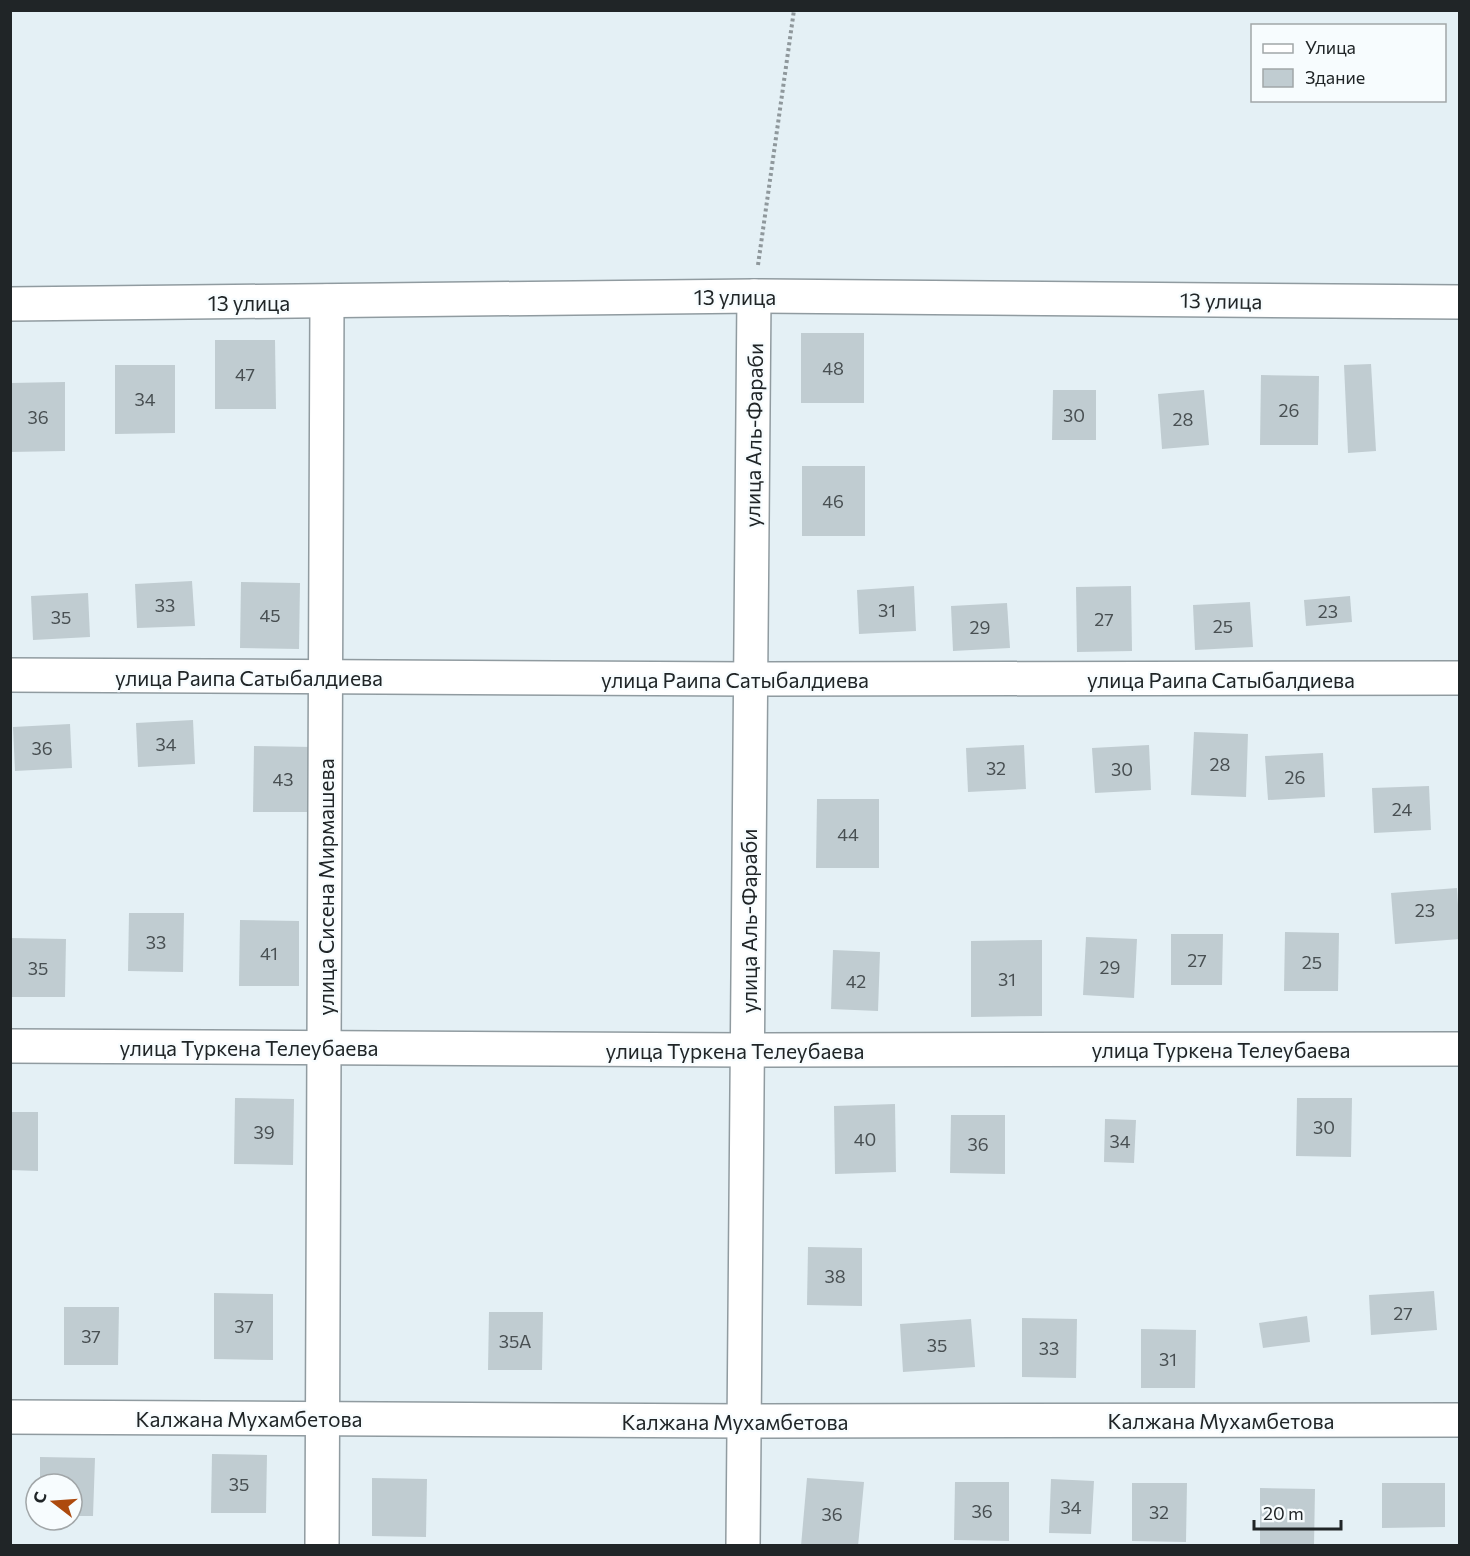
<svg xmlns="http://www.w3.org/2000/svg" width="1470" height="1556" font-family="Commissioner,sans-serif">
<rect width="100%" height="100%" fill="#e4f0f5"/>
<!-- building -->
<g fill="#c0ccd1">
<rect x="801" y="333" width="63" height="70"/>
<polygon points="215,340 275,340 276,409 215,409"/>
<polygon points="1371,364 1376,451 1348,453 1344,365"/>
<polygon points="115,365 175,365 175,433 115,434"/>
<polygon points="1261,375 1319,376 1318,445 1260,445"/>
<polygon points="65,382 65,451 10,452 10,383"/>
<polygon points="1053,390 1096,390 1096,440 1052,440"/>
<polygon points="1204,390 1209,445 1162,449 1158,394"/>
<rect x="802" y="466" width="63" height="70"/>
<polygon points="192,581 195,626 137,628 135,584"/>
<polygon points="241,582 300,583 299,649 240,648"/>
<polygon points="914,586 916,631 859,634 857,590"/>
<polygon points="1131,586 1132,651 1077,652 1076,587"/>
<polygon points="88,593 90,637 33,640 31,596"/>
<polygon points="1350,596 1352,622 1306,626 1304,600"/>
<polygon points="1250,602 1253,647 1195,650 1193,605"/>
<polygon points="1007,603 1010,648 953,651 951,606"/>
<polygon points="193,720 195,764 138,767 136,723"/>
<polygon points="70,724 72,768 15,771 13,727"/>
<polygon points="1194,732 1248,734 1246,797 1191,795"/>
<polygon points="1024,745 1026,789 968,792 966,748"/>
<polygon points="1149,745 1151,790 1095,793 1092,748"/>
<polygon points="254,746 313,747 312,812 253,812"/>
<polygon points="1323,753 1325,797 1268,800 1265,756"/>
<polygon points="1429,786 1431,830 1374,833 1372,788"/>
<polygon points="817,799 879,799 879,868 816,868"/>
<polygon points="1457,888 1460,939 1395,944 1391,893"/>
<polygon points="129,913 184,913 183,972 128,971"/>
<polygon points="240,920 299,921 299,986 239,986"/>
<polygon points="1285,932 1339,933 1338,991 1284,991"/>
<polygon points="1171,934 1223,934 1222,985 1171,985"/>
<polygon points="1086,937 1137,939 1134,998 1083,995"/>
<polygon points="11,938 66,939 65,997 11,997"/>
<polygon points="1042,940 1042,1016 971,1017 971,941"/>
<polygon points="833,950 880,952 878,1011 831,1009"/>
<polygon points="235,1098 294,1099 293,1165 234,1164"/>
<polygon points="1297,1098 1352,1098 1351,1157 1296,1156"/>
<polygon points="895,1104 896,1172 835,1174 834,1106"/>
<polygon points="10,1112 38,1112 38,1171 10,1170"/>
<polygon points="951,1115 1005,1115 1005,1174 950,1173"/>
<polygon points="1105,1119 1136,1120 1134,1163 1104,1162"/>
<polygon points="808,1247 862,1248 862,1306 807,1305"/>
<polygon points="1434,1291 1437,1330 1371,1335 1369,1295"/>
<polygon points="214,1293 273,1294 273,1360 214,1359"/>
<polygon points="64,1307 119,1307 118,1365 64,1365"/>
<polygon points="489,1312 543,1312 542,1370 488,1370"/>
<polygon points="1307,1316 1310,1342 1263,1348 1259,1323"/>
<polygon points="1022,1318 1077,1319 1076,1378 1022,1377"/>
<polygon points="971,1319 975,1367 903,1372 900,1324"/>
<polygon points="1141,1329 1196,1330 1195,1388 1141,1388"/>
<polygon points="212,1454 267,1455 266,1513 211,1513"/>
<polygon points="40,1457 95,1458 93,1516 72,1516 72,1484 40,1484"/>
<polygon points="372,1478 427,1479 426,1537 372,1536"/>
<polygon points="807,1478 864,1482 858,1546 801,1546"/>
<polygon points="1051,1479 1094,1481 1091,1534 1049,1533"/>
<polygon points="955,1482 1009,1482 1009,1541 954,1540"/>
<polygon points="1132,1483 1187,1483 1186,1542 1132,1541"/>
<polygon points="1382,1483 1445,1483 1445,1527 1382,1528"/>
<polygon points="1260,1488 1315,1489 1314,1546 1260,1546"/>
</g>
<g fill="none" stroke-linecap="round" stroke-linejoin="round">
<defs>
<g id="street">
<polyline points="10,304 754,296 1460,302"/>
<polyline points="10,675 751,679 1460,678"/>
<polyline points="10,1046 747,1050 1460,1049"/>
<polyline points="10,1417 744,1421 1460,1420"/>
<polyline points="322,1546 327,301"/>
<polyline points="743,1546 754,296"/>
</g>
</defs>
<!-- street casing -->
<use href="#street" stroke="#909ba0" stroke-width="36"/>
<!-- path -->
<polyline stroke="#8f989c" stroke-width="4" stroke-dasharray="3 3" stroke-linecap="butt" points="758,265 794,10"/>
<!-- street -->
<use href="#street" stroke="#fff" stroke-width="33"/>
</g>
<g text-anchor="middle" dominant-baseline="central" stroke-width="4.5" stroke-linejoin="round" paint-order="stroke">
<!-- number labels -->
<g font-size="18" fill="#484f52">
<text x="833" y="368">48</text>
<text x="245" y="374">47</text>
<text x="145" y="399">34</text>
<text x="1289" y="410">26</text>
<text x="1074" y="415">30</text>
<text x="38" y="417">36</text>
<text x="1183" y="419">28</text>
<text x="833" y="501">46</text>
<text x="165" y="605">33</text>
<text x="887" y="610">31</text>
<text x="1328" y="611">23</text>
<text x="270" y="615">45</text>
<text x="61" y="617">35</text>
<text x="1104" y="619">27</text>
<text x="1223" y="626">25</text>
<text x="980" y="627">29</text>
<text x="166" y="744">34</text>
<text x="42" y="748">36</text>
<text x="1220" y="764">28</text>
<text x="996" y="768">32</text>
<text x="1122" y="769">30</text>
<text x="1295" y="777">26</text>
<text x="283" y="779">43</text>
<text x="1402" y="809">24</text>
<text x="848" y="834">44</text>
<text x="1425" y="910">23</text>
<text x="156" y="942">33</text>
<text x="269" y="953">41</text>
<text x="1197" y="960">27</text>
<text x="1312" y="962">25</text>
<text x="1110" y="967">29</text>
<text x="38" y="968">35</text>
<text x="1007" y="979">31</text>
<text x="856" y="981">42</text>
<text x="1324" y="1127">30</text>
<text x="264" y="1132">39</text>
<text x="865" y="1139">40</text>
<text x="1120" y="1141">34</text>
<text x="978" y="1144">36</text>
<text x="835" y="1276">38</text>
<text x="1403" y="1313">27</text>
<text x="244" y="1326">37</text>
<text x="91" y="1336">37</text>
<text x="515" y="1341">35А</text>
<text x="937" y="1345">35</text>
<text x="1049" y="1348">33</text>
<text x="1168" y="1359">31</text>
<text x="239" y="1484">35</text>
<text x="1071" y="1507">34</text>
<text x="982" y="1511">36</text>
<text x="1159" y="1512">32</text>
<text x="832" y="1514">36</text>
</g>
<!-- street labels -->
<g font-size="21" fill="#202527" stroke="#f7fcfe">
<text x="735" y="296">13 улица</text>
<text transform="translate(1221 300) rotate(1)">13 улица</text>
<text x="249" y="302">13 улица</text>
<text transform="translate(753 435) rotate(-89)">улица Аль-Фараби</text>
<text x="249" y="677">улица Раипа Сатыбалдиева</text>
<text x="735" y="679">улица Раипа Сатыбалдиева</text>
<text x="1221" y="679">улица Раипа Сатыбалдиева</text>
<text transform="translate(325 887) rotate(-90)">улица Сисена Мирмашева</text>
<text transform="translate(748 921) rotate(-90)">улица Аль-Фараби</text>
<text x="249" y="1047">улица Туркена Телеубаева</text>
<text x="1221" y="1049">улица Туркена Телеубаева</text>
<text x="735" y="1050">улица Туркена Телеубаева</text>
<text x="249" y="1418">Калжана Мухамбетова</text>
<text x="1221" y="1420">Калжана Мухамбетова</text>
<text x="735" y="1421">Калжана Мухамбетова</text>
</g>
</g>
<!-- border -->
<rect width="1470" height="1556" fill="none" stroke="#202527" stroke-width="24"/>
<!-- legend -->
<rect x="1251" y="24" width="195" height="78" fill="#f7fcfe" stroke="#a1a6a8" stroke-width="1.5"/>
<rect x="1263" y="44" width="30" height="9" fill="#ffffff" stroke="#a1a6a8" stroke-width="1.5"/>
<text x="1305" y="54" font-size="18" fill="#202527">Улица</text>
<rect x="1263" y="69" width="30" height="18" fill="#c0ccd1" stroke="#a1a6a8" stroke-width="1.5"/>
<text x="1305" y="84" font-size="18" fill="#202527">Здание</text>
<!-- north arrow -->
<g transform="translate(54 1502) rotate(287)"><circle r="28" fill="#f7fcfe" stroke="#a1a6a8" stroke-width="1.5"/>
<path d="M0-4.5L10 22L0 15L-10 22Z" fill="#ad4a0e"/>
<text y="-9" font-size="16" font-weight="bold" text-anchor="middle" fill="#202527">С</text>
</g>
<!-- scale -->
<path d="M1254 1520v9h87v-9" fill="none" stroke="#202527" stroke-width="3"/>
<text x="1263" y="1520" font-size="18" fill="#202527" stroke="#f7fcfe" stroke-width="4.5" paint-order="stroke">20 m</text>
</svg>
